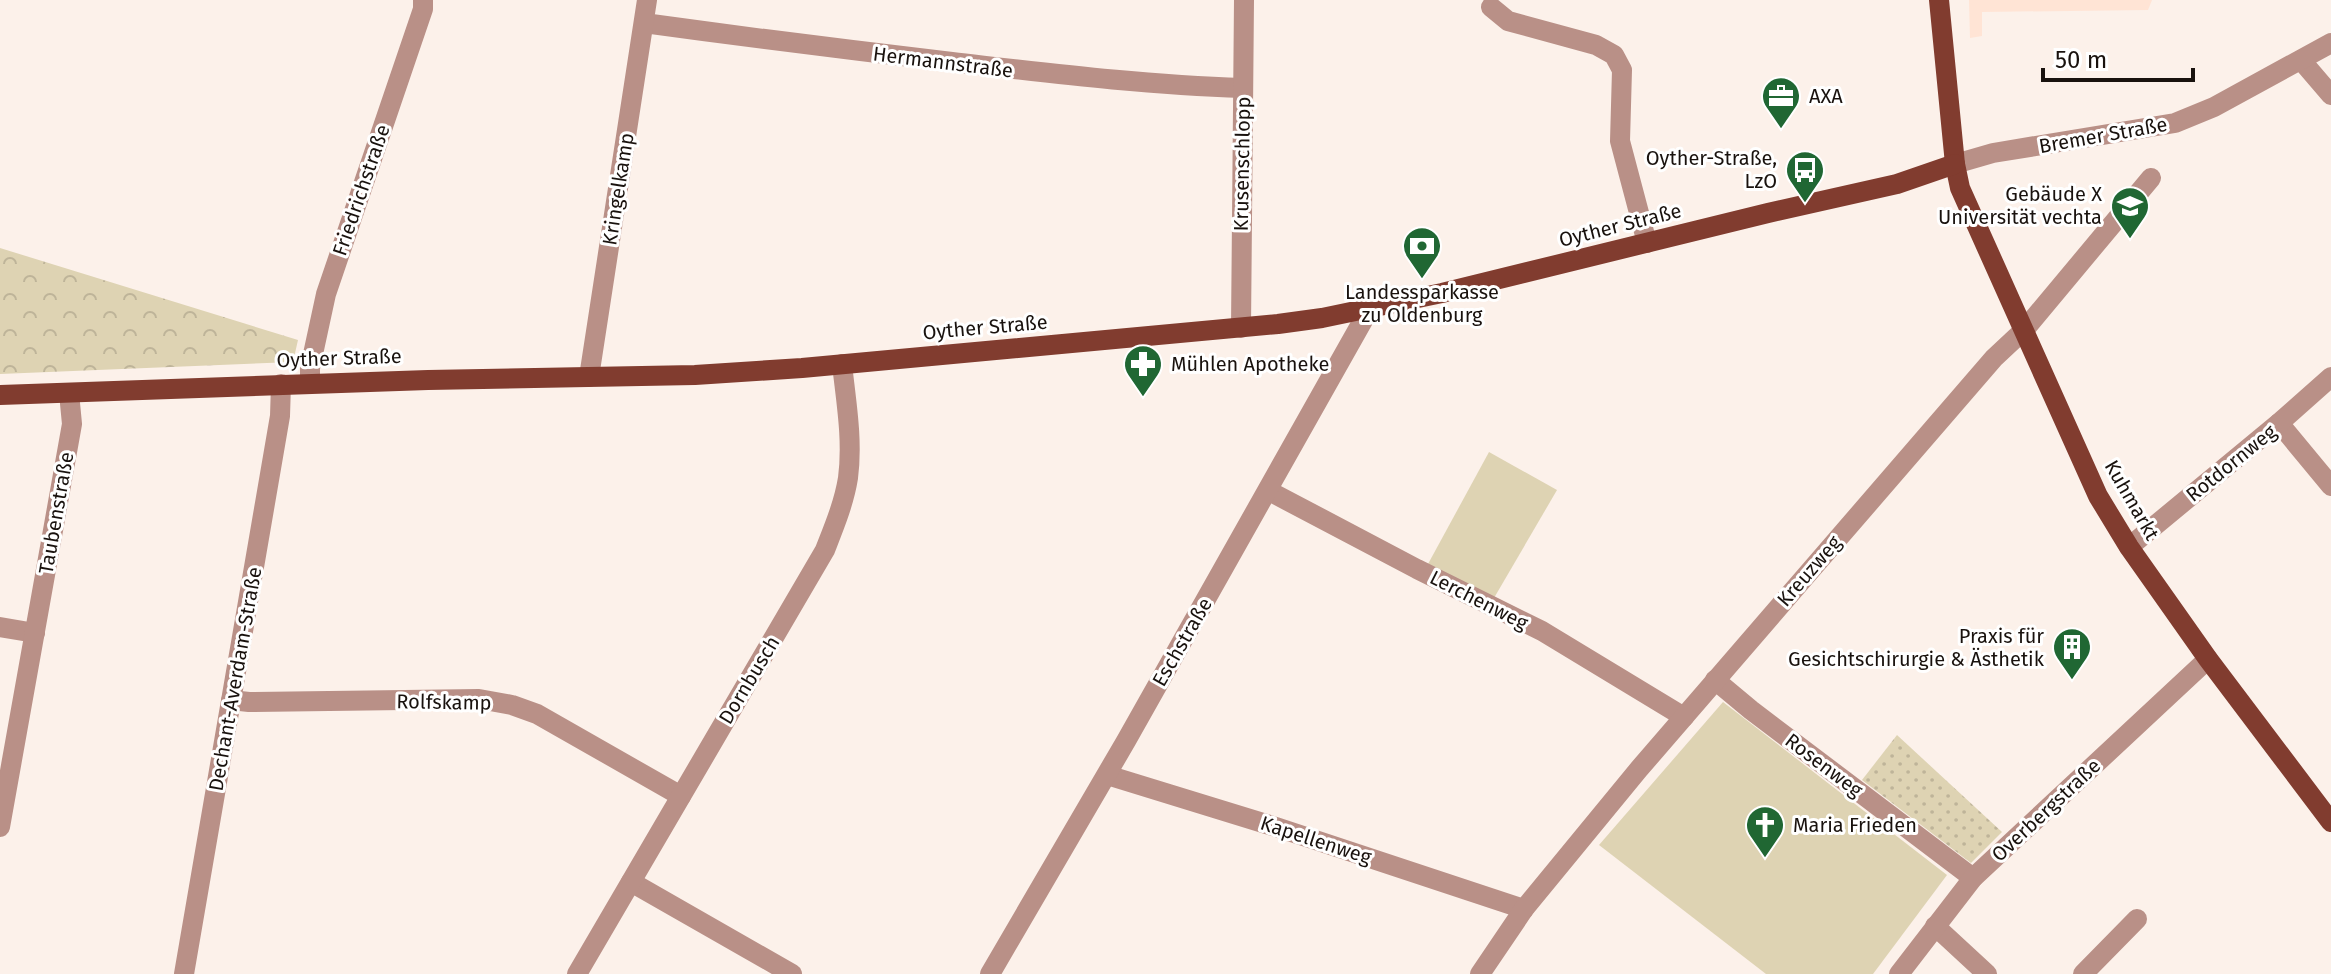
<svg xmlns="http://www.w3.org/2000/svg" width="2331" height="974" font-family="'Fira Sans',sans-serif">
<defs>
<pattern id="grass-dots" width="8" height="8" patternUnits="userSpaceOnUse" patternTransform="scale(2)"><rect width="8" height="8" fill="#ded3b3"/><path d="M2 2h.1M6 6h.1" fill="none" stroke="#beb499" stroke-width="1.8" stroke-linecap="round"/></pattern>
<pattern id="forest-crowns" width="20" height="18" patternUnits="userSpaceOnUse" patternTransform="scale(2)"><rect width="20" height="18" fill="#ded3b3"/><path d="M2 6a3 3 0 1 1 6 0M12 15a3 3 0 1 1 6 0" fill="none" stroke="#beb499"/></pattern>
</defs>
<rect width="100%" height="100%" fill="#fcf1ea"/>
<!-- built -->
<polygon fill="#ffe4d5" points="1969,0 2152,0 2148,10 1982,12 1982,36 1970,38"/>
<!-- grass -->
<polygon fill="url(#grass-dots)" points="1897,735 2002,832 1971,863 1862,780"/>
<!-- forest -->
<polygon fill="url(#forest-crowns)" points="0,248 298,340 293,362 0,374"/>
<!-- green -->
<g fill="#ded3b3">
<polygon points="1489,452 1557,490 1494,598 1428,564"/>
<polygon points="1723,702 1947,875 1873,974 1766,974 1599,845"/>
</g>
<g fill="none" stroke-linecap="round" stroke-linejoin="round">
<!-- minor -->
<g stroke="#b99087" stroke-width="20">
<polyline points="1491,7 1508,21 1596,45 1614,55 1622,70 1620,141 1647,243"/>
<path d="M644,23c102,14 205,27 308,39 97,11 193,23 291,26"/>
<polyline points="2301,60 2331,95"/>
<polyline points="1955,164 1993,153 2175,123 2214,107 2331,43"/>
<polyline points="1241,328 1244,0"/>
<polyline points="589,377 647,0"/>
<polyline points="310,383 310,368 326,294 423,9 423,0"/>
<polyline points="2279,423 2331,486"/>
<polyline points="1269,491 1417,569 1542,631 1684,717"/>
<polyline points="2129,547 2279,423 2331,377"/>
<polyline points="0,627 35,633"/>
<polyline points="1715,680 1751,710 1973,878"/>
<polyline points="231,700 249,702 479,699 512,705 537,714 681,796"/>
<polyline points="1107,775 1276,827 1524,909"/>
<polyline points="0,827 72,424 69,393"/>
<polyline points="631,882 792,974"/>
<polyline points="1935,926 1987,974"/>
<polyline points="184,974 280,416 281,384"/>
<path d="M577,974l248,-424c9,-23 19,-47 23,-72 5,-38 -2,-77 -6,-114"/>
<polyline points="990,974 1126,741 1370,308"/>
<polyline points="1480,974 1524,909 1639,769 1994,358 2025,329 2151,178"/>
<polyline points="1899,974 1973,878 2208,659"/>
<polyline points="2083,974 2137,919"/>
</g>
<!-- major -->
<g stroke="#813c2f" stroke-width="20">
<polyline points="1939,0 1955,164 1960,188 2098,496 2129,547 2208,659 2331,822"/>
<polyline points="0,395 428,380 695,375 802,368 1278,324 1322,318 1442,293 1768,213 1897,184 1955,164"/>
</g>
</g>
<!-- icons -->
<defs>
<symbol id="office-pin" viewBox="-11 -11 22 30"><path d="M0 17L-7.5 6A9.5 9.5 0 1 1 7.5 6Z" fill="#206733" stroke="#fff"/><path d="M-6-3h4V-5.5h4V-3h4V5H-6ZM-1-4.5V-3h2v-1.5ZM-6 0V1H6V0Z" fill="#fff"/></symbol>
<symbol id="bus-pin" viewBox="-11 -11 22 30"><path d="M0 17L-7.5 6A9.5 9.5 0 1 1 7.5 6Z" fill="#206733" stroke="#fff"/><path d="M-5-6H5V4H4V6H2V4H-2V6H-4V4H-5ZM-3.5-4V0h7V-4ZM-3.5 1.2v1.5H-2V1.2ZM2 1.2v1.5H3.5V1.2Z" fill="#fff"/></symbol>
<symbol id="university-pin" viewBox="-11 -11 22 30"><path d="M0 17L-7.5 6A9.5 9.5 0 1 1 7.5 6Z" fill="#206733" stroke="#fff"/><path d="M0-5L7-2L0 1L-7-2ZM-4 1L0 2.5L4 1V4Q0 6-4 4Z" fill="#fff"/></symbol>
<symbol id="bank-pin" viewBox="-11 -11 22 30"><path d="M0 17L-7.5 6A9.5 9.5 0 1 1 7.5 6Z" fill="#206733" stroke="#fff"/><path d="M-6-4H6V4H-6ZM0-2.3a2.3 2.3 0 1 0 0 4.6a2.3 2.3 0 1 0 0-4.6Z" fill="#fff"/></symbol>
<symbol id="pharmacy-pin" viewBox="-11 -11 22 30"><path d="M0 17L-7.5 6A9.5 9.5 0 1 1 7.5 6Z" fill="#206733" stroke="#fff"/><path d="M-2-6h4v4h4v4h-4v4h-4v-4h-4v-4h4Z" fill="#fff"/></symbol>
<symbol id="building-pin" viewBox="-11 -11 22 30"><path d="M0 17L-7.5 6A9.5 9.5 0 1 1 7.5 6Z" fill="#206733" stroke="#fff"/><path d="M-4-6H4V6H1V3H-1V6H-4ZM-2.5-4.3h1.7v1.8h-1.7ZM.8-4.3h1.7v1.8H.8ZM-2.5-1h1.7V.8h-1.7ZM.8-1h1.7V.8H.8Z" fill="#fff"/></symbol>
<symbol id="church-pin" viewBox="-11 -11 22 30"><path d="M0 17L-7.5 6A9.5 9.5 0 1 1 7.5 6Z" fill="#206733" stroke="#fff"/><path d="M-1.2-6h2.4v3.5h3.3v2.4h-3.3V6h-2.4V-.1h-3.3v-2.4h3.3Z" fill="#fff"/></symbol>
</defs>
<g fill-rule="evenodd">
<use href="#office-pin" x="1759" y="74" width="44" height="60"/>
<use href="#bus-pin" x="1783" y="148" width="44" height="60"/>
<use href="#university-pin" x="2108" y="184" width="44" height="60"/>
<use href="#bank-pin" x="1400" y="224" width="44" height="60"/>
<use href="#pharmacy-pin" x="1121" y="342" width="44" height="60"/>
<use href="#building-pin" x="2050" y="625" width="44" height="60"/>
<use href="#church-pin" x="1743" y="803" width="44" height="60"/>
</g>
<g text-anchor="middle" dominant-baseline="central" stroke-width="6" stroke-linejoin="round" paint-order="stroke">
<!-- street labels -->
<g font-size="20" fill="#19120e" stroke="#fff">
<text transform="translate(943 62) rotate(7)">Hermannstraße</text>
<text transform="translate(2103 135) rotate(-10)">Bremer Straße</text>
<text transform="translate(1242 164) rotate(-89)">Krusenschlopp</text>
<text transform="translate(618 189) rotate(-81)">Kringelkamp</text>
<text transform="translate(361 190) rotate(-71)">Friedrichstraße</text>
<text transform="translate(1620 225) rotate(-14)">Oyther Straße</text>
<text transform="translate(985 327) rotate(-5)">Oyther Straße</text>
<text transform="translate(339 358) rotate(-2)">Oyther Straße</text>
<text transform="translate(2231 463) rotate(-39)">Rotdornweg</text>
<text transform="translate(2132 500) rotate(60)">Kuhmarkt</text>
<text transform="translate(56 513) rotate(-80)">Taubenstraße</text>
<text transform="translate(1809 571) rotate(-49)">Kreuzweg</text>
<text transform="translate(1479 600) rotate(27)">Lerchenweg</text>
<text transform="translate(1182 642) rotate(-60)">Eschstraße</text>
<text transform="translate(235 679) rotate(-80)">Dechant-Averdam-Straße</text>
<text transform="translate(749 680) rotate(-59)">Dornbusch</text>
<text transform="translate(444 702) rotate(1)">Rolfskamp</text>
<text transform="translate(1824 765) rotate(37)">Rosenweg</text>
<text transform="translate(2046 810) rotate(-43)">Overbergstraße</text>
<text transform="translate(1316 840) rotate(18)">Kapellenweg</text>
</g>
<!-- poi labels -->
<g font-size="20" fill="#19120e" stroke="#fff" text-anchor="start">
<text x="1809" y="96">AXA</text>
<text x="1777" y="158" text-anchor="end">Oyther-Straße,<tspan x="1777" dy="23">LzO</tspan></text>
<text x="2102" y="194" text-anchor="end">Gebäude X<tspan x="2102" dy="23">Universität vechta</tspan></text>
<text x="1422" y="292" text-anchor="middle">Landessparkasse<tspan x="1422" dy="23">zu Oldenburg</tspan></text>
<text x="1171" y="364">Mühlen Apotheke</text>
<text x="2044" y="636" text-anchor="end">Praxis für<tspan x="2044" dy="23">Gesichtschirurgie &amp; Ästhetik</tspan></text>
<text x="1793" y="825">Maria Frieden</text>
</g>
</g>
<!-- scale -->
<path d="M2043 68v12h150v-12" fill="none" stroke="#19120e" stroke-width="4"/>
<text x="2055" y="68" font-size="24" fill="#19120e" stroke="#ffffff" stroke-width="6" paint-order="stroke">50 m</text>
</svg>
